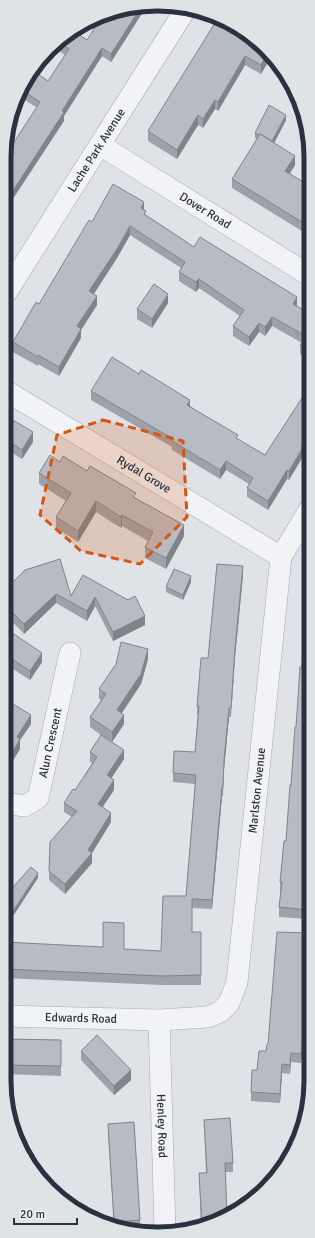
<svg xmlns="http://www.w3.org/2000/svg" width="315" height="1238" font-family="Signika,sans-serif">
<rect width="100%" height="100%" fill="#dfe3e8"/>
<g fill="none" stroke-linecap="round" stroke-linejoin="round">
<defs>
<g id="street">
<path id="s1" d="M100,145l209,130"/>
<path id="s2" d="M6,293l181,-286"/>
<path id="s3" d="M6,391l275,166"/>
<path id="s4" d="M5,803l20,3 13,-8 32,-145"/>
<path id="s5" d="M4,1016l155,4 49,-3 12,-5 9,-9 8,-21 44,-425 28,-47"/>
<path id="s6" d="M159,1020l6,211"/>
</g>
</defs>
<!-- street casing -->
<use href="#street" stroke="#a5aab2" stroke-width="22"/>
<!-- street -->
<use href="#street" stroke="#f2f3f6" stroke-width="21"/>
</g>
<!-- wall -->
<g fill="#9da2a9">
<polygon points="127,7 146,7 111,62 102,56 64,116 64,121 36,107 20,97 30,72 48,81 65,55 54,48 72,30 87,40"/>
<polygon points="234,24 273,56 274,59 271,57 261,74 245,65 218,111 215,109 203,128 198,125 177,159 148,141 148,131"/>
<polygon points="286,120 274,143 295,165 290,174 310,186 310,236 232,188 232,179 257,139 255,138 255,133"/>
<polygon points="144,210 146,215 194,247 309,313 309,360 300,354 300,345 302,343 272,326 265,336 259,332 249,346 233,336 233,326 240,316 199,288 196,292 179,281 179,272 181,268 130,235 117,258 94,294 97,305 81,330 81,338 59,376 38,364 38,366 13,352 13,342 39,304 92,222"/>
<polygon points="168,303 152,328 137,319 137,309"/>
<polygon points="309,371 309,384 308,383 308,374"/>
<polygon points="91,391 190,406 238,440 265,455 302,454 302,458 289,480 287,479 268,510 247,497 247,488 249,484 226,470 220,479 172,450 172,447 91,400"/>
<polygon points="6,416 33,442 22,459 6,449"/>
<polygon points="60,462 87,471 136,498 184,536 166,569 145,558 145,547 148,541 122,526 121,528 96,512 78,542 56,528 56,517 66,501 39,484 39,473"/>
<polygon points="83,575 145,625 113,641 95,606 87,621 56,603 24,634 5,614 6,589 71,596"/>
<polygon points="243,575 235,657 231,717 229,717 224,769 223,796 222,796 212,909 192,908 192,932 201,932 201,985 162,985 4,978 4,942 124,949 161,951 186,896 195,784 173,782 173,773 195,752 198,715 197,715 197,706 208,658"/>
<polygon points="191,582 183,600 166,592 166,587"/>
<polygon points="309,584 308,919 279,917 279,907 281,892 280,891 280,882 286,841 307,602 306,602 306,593"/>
<polygon points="5,641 42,662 30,680 5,664"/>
<polygon points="148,659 141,684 122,713 124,724 112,742 124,759 111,778 114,790 102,807 111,822 92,853 92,863 65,894 49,880 49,871 72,817 64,812 64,803 75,790 92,763 90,762 90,752 101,735 90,727 90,717 101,700 99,699 99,689"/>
<polygon points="5,699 31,724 20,740 20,749 9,767 5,765"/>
<polygon points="308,933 308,998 301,1063 291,1062 290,1074 282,1073 280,1103 251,1101 251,1092 257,1070 266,1051"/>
<polygon points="4,1039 61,1040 61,1076 4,1074"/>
<polygon points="81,1051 131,1080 114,1095 81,1060"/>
<polygon points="204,1120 233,1163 233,1172 226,1172 207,1226 201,1227 199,1173 206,1173"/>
<polygon points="108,1124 140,1220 140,1229 133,1230 114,1225 108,1133"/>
</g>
<!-- shaded-wall -->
<g fill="#808489">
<polygon points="141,7 146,7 111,62 111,54"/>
<polygon points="102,48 102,56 64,116 64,121 7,208 7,200 62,111"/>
<polygon points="268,52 271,55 271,57 261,74 261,65"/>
<polygon points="245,56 245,65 218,111 218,102"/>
<polygon points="215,100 215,109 203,128 203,119"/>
<polygon points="198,115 198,125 177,159 177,150"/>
<polygon points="286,115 286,120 272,147 272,142"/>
<polygon points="295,156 295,165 285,180 285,171"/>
<polygon points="144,202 144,211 141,208"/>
<polygon points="130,226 130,235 117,258 89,301 89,291"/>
<polygon points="199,279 199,288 196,292 196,282"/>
<polygon points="168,294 168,303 152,328 152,319"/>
<polygon points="97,296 97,305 81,330 81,338 59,376 59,367 77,326"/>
<polygon points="297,297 297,306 293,304"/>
<polygon points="272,317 272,326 265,336 265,327"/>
<polygon points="259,323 259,332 249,346 249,337"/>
<polygon points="190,400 190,409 187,405"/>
<polygon points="33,432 33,442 22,459 22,450"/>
<polygon points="309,435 309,444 302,454 302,458 289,480 289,471 301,448"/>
<polygon points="226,461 226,470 220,479 220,470"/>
<polygon points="287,470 287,479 268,510 268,501"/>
<polygon points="96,501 96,512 78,542 78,531"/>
<polygon points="122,515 122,526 121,528 121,517"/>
<polygon points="184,525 184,536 166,569 166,558"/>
<polygon points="243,566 243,575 235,657 231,717 235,648"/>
<polygon points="191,576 191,582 183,600 183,595"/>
<polygon points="56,594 56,603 24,634 24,624"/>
<polygon points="95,597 95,606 87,621 87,611"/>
<polygon points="145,616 145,625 113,641 113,632"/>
<polygon points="148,649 148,659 141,684 117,720 117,710"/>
<polygon points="42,653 42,662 30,680 30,671"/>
<polygon points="229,708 229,717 224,769 223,796 224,760"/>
<polygon points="31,715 31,724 20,740 20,749 9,767 9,758 17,737"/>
<polygon points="124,715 124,724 112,742 112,732"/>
<polygon points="124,750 124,759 107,785 107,775"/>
<polygon points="114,780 114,790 98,814 98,804"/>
<polygon points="222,787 222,796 212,909 212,900"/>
<polygon points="111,813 111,822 92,853 92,863 65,894 65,884 88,850"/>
<polygon points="13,838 13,847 5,860 5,851"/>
<polygon points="38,873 38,878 4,930 4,925"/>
<polygon points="308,989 308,1008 301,1063 301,1054"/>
<polygon points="291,1053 291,1062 290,1074 290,1065"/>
<polygon points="282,1064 282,1073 280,1103 280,1094"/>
<polygon points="131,1070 131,1080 114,1095 114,1086"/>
</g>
<!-- building -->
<g fill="#b7bcc4" stroke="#808489">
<polygon points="127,7 141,7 111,54 102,48 62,111 64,112 7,200 7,153 40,102 22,90 30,72 32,70 48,81 69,49 59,43 72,30 87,40 101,18"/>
<polygon points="218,18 234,24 268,52 261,65 245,56 218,102 215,100 203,119 198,115 177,150 148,131"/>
<polygon points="269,105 286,115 272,141 260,134 259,135 255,133"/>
<polygon points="260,134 295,156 285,171 310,186 310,227 232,179"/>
<polygon points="113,184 144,202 141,208 146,211 144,214 194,247 200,237 297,297 293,304 309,313 309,351 300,345 306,336 272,317 265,327 259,323 249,337 233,326 244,310 199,279 196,282 179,272 185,262 130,226 117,249 89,291 97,296 77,326 81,329 59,367 38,355 38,357 13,342 36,302 39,304 89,220 92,222"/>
<polygon points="154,284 168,294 152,319 137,309"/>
<polygon points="112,357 139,374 141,370 190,400 187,405 238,435 236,438 265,455 309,387 309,435 301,448 302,449 289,471 287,470 268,501 247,488 253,478 226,461 220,470 172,441 173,439 91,391"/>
<polygon points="6,416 33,432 22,450 6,440"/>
<polygon points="50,455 60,462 63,456 87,471 90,466 136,493 133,497 184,525 166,558 145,547 153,532 122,515 121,517 96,501 78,531 56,517 71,493 39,473"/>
<polygon points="60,559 71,596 83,575 128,600 135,596 145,616 113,632 95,597 87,611 56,594 24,624 5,605 6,589 25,570"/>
<polygon points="217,564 243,566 235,648 231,708 229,708 224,760 223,787 222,787 212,900 192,899 192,932 201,932 201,975 162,976 4,969 4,942 103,947 103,922 124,923 124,949 161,951 163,896 186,896 196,775 173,773 174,751 195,752 199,706 197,706 201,658 208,658"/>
<polygon points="174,569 191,576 183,595 166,587"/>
<polygon points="309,584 308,910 279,907 282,882 280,882 284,841 286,841 290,785 291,785 295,727 296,727 300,667 302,667 308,593 306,593"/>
<polygon points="11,632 42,653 30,671 5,654 5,641"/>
<polygon points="121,642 148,649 141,674 117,710 124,715 112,732 90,717 106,694 99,689 116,664"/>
<polygon points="5,699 31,715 17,737 20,739 9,758 5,756"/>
<polygon points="101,735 124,750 107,775 114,780 98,804 111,813 88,850 92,853 65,884 49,871 50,842 77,811 64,803 73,789 75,790 97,757 90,752"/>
<polygon points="5,833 13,838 5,851"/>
<polygon points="31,867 38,873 4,925 5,896"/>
<polygon points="277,932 308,933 308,989 301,1054 291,1053 290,1065 282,1064 280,1094 251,1092 252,1070 257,1070 259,1051 266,1051 267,1044 268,1044"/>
<polygon points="97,1035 131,1070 114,1086 81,1051"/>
<polygon points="4,1039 61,1040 61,1066 4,1065"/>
<polygon points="230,1118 233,1163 225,1163 227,1215 207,1226 202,1227 199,1173 207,1173 204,1120"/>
<polygon points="134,1122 140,1220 114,1222 108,1124"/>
<polygon points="34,1169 41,1169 42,1181"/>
</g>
<!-- marked area -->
<path fill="#d55511" fill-opacity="0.2" stroke="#d55511" stroke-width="3" stroke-dasharray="8 5" stroke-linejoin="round" d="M103,420l80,21 4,76 -47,47 -59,-13 -41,-36 17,-80z"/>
<g text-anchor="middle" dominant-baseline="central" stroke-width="3.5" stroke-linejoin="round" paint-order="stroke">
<!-- street labels -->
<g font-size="12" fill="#29323e" stroke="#eef2f5">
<text stroke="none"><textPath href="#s2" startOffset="169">Lache Park Avenue</textPath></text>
<text stroke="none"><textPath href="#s1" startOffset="124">Dover Road</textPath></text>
<text stroke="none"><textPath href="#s3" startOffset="161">Rydal Grove</textPath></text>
<text stroke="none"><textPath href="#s4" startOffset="92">Alun Crescent</textPath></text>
<text stroke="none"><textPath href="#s5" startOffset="445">Marlston Avenue</textPath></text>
<text stroke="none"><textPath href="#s5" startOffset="77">Edwards Road</textPath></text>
<text stroke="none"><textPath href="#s6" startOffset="106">Henley Road</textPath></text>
</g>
</g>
<!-- crop -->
<path d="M0 0H315V1238H0ZM157 11H158A146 146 0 0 1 304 157V1081A146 146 0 0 1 158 1227H157A146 146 0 0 1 11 1081V157A146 146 0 0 1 157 11Z" fill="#dee3e6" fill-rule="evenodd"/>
<path fill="none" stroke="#29323e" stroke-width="5" d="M157 11H158A146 146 0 0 1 304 157V1081A146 146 0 0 1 158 1227H157A146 146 0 0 1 11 1081V157A146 146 0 0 1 157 11Z"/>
<!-- scale -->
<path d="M14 1218v6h63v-6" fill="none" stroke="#29323e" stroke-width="2"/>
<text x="20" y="1218" font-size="12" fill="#29323e" stroke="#eef2f5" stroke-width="3" paint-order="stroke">20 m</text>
</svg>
